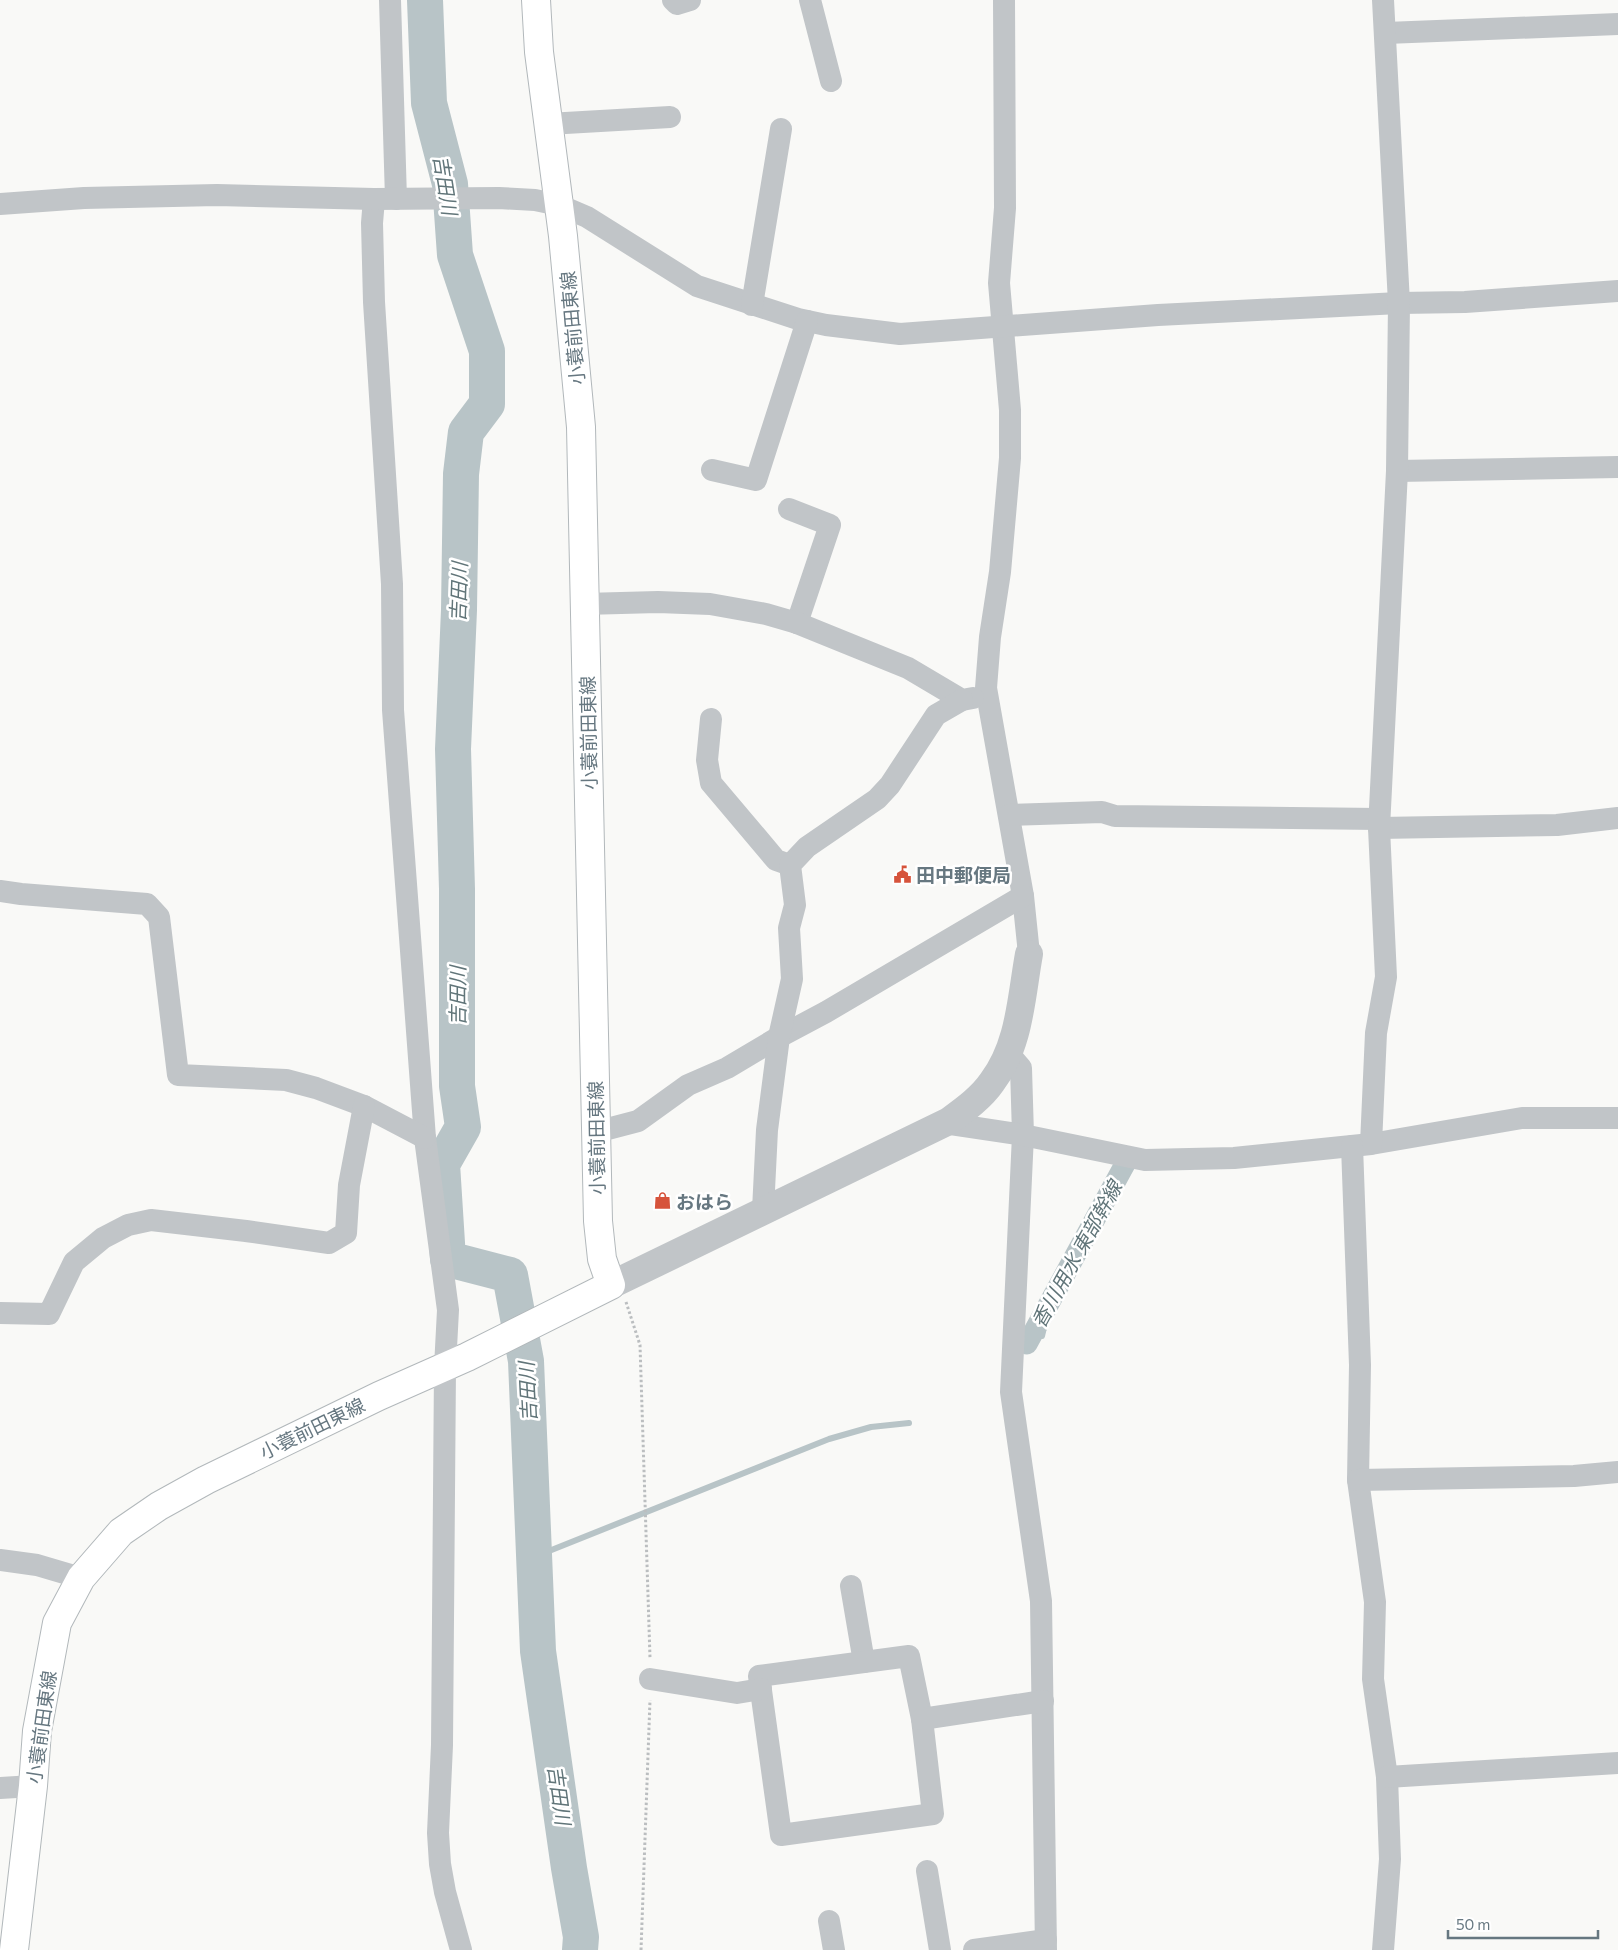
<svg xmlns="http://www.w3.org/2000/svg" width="1618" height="1950" font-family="Commissioner,'Noto Sans JP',sans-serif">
<rect width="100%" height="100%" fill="#f9f9f7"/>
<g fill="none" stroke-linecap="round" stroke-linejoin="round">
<!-- stream -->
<g stroke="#b8c4c7" stroke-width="6">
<polyline points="1042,1336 1050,1302"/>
<polyline points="534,1557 829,1439 871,1427 909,1423"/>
</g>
<!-- canal -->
<polyline stroke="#b8c4c7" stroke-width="21" points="1027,1344 1125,1164"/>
<!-- river -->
<polyline stroke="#b8c4c7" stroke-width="36" points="425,0 429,103 450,184 455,255 487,351 487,404 466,432 461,474 459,610 453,749 457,889 457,1086 463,1127 442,1164 448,1259 510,1275 526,1361 538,1651 569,1868 581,1937 580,1950"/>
<defs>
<polyline id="primary" points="14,1950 33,1786 37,1731 57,1623 81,1578 121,1532 159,1506 206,1480 379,1396 467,1357 611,1285 602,1259 598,1221 581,427 563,236 539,52 536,0"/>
</defs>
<!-- primary casing -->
<use href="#primary" stroke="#b2b8bb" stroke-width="30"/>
<!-- path -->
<g stroke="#bbbec0" stroke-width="3" stroke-dasharray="2.5 2.5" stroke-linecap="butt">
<polyline points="626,1302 640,1345 650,1658"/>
<polyline points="641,1950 650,1700"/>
</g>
<!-- minor -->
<g stroke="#c1c5c8" stroke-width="22">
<polyline points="390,0 396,199"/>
<polyline points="673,0 677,4 690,0"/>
<polyline points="810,0 831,81"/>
<polyline points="1004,0 1005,208 999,283 1010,410 1010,458 1000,572 990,637 986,688 1023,896 1029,954"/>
<polyline points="1386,33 1618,24"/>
<polyline points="548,124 670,117"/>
<polyline points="374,199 372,223 374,302 392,584 393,710 425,1138 448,1310 445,1367 442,1745 438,1833 440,1864 445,1892 461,1950"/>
<polyline points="0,204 84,198 217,195 374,199 499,198 535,200 559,205 587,217 697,286 798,319 826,325 900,334 1158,315 1399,303 1465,302 1618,291"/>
<polyline points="752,305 781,129"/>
<polyline points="712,470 756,480 807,321"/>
<polyline points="1397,471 1618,467"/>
<polyline points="789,509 830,525 797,623"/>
<polyline points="584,604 658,602 710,604 766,614 797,623 908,668 962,700 973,698"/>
<polyline points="711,719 707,760 711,783 776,860 790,865"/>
<polyline points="1009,815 1102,812 1115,816 1379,819"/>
<polyline points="1379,828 1557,825 1618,818"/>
<polyline points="0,891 21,894 147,904 159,917 178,1075 286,1080 316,1088 364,1106 425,1138"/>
<polyline points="1009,1054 1021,1068 1023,1135 1011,1392 1041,1601 1046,1950"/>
<polyline points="944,1123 1023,1135 1145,1160 1234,1158 1371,1144 1522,1118 1618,1118"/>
<polyline points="596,1132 638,1121 688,1085 727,1068 779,1037 826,1012 1023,896"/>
<polyline points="1371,1144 1376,1033 1386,977 1379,828 1397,471 1399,303 1383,0"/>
<polyline points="1352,1146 1360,1365 1358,1480 1375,1602 1373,1679 1387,1777 1390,1859 1383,1950"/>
<polyline points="763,1210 767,1130 779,1037 792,979 789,928 795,905 790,865 807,847 877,799 890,785 936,715 962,700"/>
<polyline points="0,1313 49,1314 74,1262 103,1238 128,1225 151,1220 246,1231 329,1243 346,1233 349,1185 364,1106"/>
<polyline points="1358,1480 1574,1476 1618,1472"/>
<polyline points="0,1560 37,1565 81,1578"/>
<polyline points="851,1586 864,1662"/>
<polygon points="909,1656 922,1719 933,1814 781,1835 759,1676"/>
<polyline points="650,1679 737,1693 761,1689"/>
<polyline points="922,1719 1043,1701"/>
<polyline points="1387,1777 1618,1763"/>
<polyline points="0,1788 33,1786"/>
<polyline points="927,1871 940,1950"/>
<polyline points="829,1921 834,1950"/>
<polyline points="974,1950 1046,1940"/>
</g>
<!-- tertiary -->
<path stroke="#c1c5c8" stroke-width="28" d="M611,1285l338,-164c15,-11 32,-23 43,-39 28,-37 29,-84 37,-128"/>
<!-- primary -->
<use href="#primary" stroke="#fff" stroke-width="28"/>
</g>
<!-- icons -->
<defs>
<symbol id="civic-bare" viewBox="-9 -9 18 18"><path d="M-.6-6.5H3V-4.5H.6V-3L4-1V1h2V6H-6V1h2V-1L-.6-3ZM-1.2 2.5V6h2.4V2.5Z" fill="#d6533b" stroke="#fff" stroke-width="2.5" paint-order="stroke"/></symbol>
<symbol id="shop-bare" viewBox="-9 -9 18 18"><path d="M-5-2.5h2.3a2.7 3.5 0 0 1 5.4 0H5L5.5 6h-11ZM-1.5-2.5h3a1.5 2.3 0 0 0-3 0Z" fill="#d6533b" stroke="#fff" stroke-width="2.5" paint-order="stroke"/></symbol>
</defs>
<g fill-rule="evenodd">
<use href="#civic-bare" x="890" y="862" width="25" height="25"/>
<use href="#shop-bare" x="650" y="1188" width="25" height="25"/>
</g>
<g text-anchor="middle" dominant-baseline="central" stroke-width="5" stroke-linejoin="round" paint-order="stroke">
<!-- street labels -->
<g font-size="19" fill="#667780" stroke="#fff">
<text transform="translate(572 328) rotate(-95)">小蓑前田東線</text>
<text transform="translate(588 733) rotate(-91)">小蓑前田東線</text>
<text transform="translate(596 1138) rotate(-91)">小蓑前田東線</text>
<text transform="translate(312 1428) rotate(-26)">小蓑前田東線</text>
<text transform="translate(41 1727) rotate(-82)">小蓑前田東線</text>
</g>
<!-- poi labels -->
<g font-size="19" font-weight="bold" fill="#667780" stroke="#fff" text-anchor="start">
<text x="916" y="874">田中郵便局</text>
<text x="676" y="1201">おはら</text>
</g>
<!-- water labels -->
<g font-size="20" font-style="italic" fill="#617579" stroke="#fff">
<text transform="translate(446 185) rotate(81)">吉田川</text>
<text transform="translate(458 592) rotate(-88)">吉田川</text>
<text transform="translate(457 996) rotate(-90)">吉田川</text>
<text transform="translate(1076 1254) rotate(-61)">香川用水 東部幹線</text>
<text transform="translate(527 1392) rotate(-93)">吉田川</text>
<text transform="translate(560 1795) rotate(82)">吉田川</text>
</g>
</g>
<!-- scale -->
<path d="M1448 1930v8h150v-8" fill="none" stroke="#667780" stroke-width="2.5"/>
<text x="1456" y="1930" font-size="15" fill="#667780" stroke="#ffffff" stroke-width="4" paint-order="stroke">50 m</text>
</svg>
